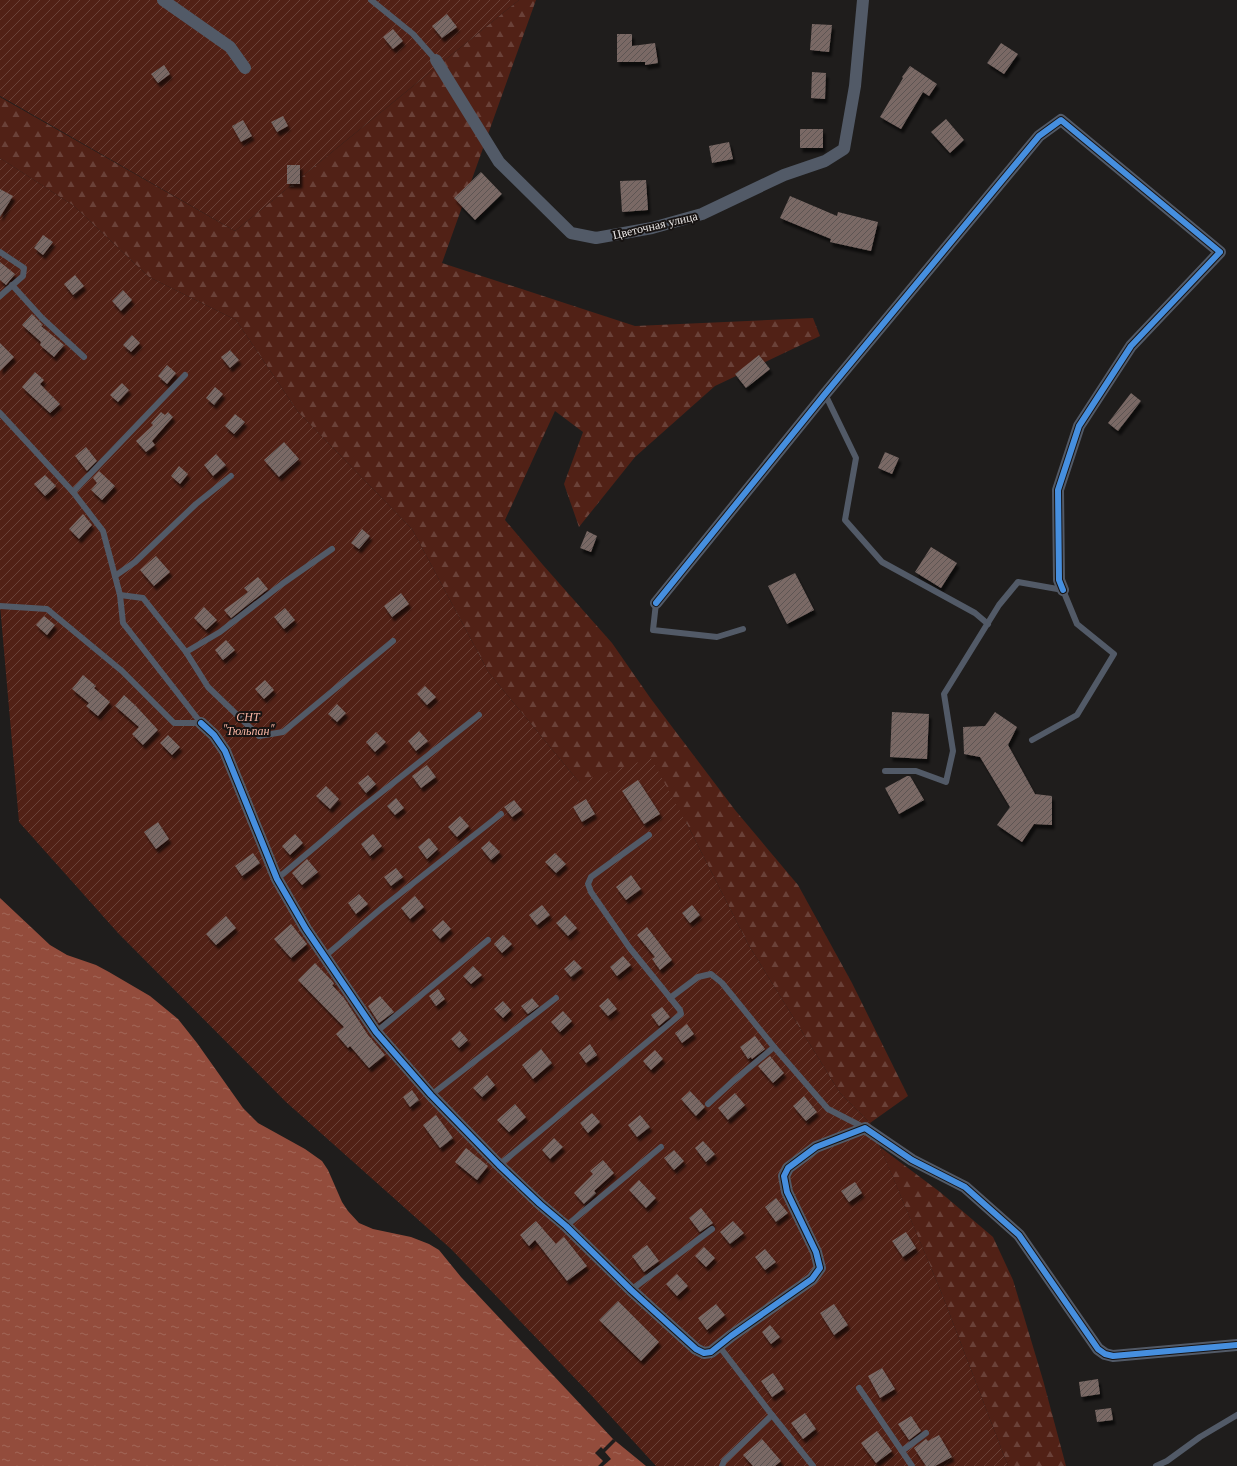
<svg xmlns="http://www.w3.org/2000/svg" width="1237" height="1466" font-family="'Libre Baskerville',serif">
<defs>
<pattern id="forest-firs" width="22" height="20" patternUnits="userSpaceOnUse"><rect width="22" height="20" fill="#512116"/><path d="M5 1l3.5 6h-7zM16 11l3.5 6h-7z" fill="#6a4138"/></pattern>
<pattern id="garden-furrows" width="10" height="10" patternUnits="userSpaceOnUse"><rect width="10" height="10" fill="#512116"/><path d="M-1 1l2-2M0 10L10 0M9 11l2-2" fill="none" stroke="#6a4138"/></pattern>
<pattern id="water-ripples" width="26" height="14" patternUnits="userSpaceOnUse"><rect width="26" height="14" fill="#934c3c"/><path d="M2 4q2-2 4 0t4 0M15 11q2-2 4 0t4 0" fill="none" stroke="#a26658"/></pattern>
<pattern id="building-hatch" width="6" height="6" patternUnits="userSpaceOnUse"><rect width="6" height="6" fill="#7a6965"/><path d="M-1 1l2-2M0 6l6-6M5 7l2-2" fill="none" stroke="#5d5553"/></pattern>
<filter id="shadow"><feDropShadow dx="2.5" dy="4.5" stdDeviation="1" flood-color="#0009"/></filter>
</defs>
<rect width="100%" height="100%" fill="#1f1d1c"/>
<!-- forest -->
<g fill="url(#forest-firs)">
<polygon points="519,0 536,0 442,263 635,326 813,318 820,336 715,386 635,457 579,527 564,484 583,432 555,411 505,520 543,565 612,643 651,699 735,810 798,885 852,983 908,1096 870,1123 840,1093 748,944 686,822 579,782 489,673 412,529 298,412 236,320 149,277 74,206 0,158 0,97 235,231"/>
<polygon points="880,1147 940,1192 993,1237 1013,1280 1043,1380 1066,1466 1008,1466 940,1289"/>
</g>
<!-- garden -->
<g fill="url(#garden-furrows)">
<polygon points="0,0 519,0 235,231 0,96"/>
<polygon points="0,158 74,206 149,277 236,320 298,412 412,529 489,673 579,782 651,758 686,822 748,944 840,1093 870,1123 940,1289 1008,1466 656,1466 591,1395 451,1249 286,1102 118,933 19,822 0,605"/>
</g>
<!-- water -->
<polygon fill="url(#water-ripples)" points="0,898 50,945 67,955 96,965 109,972 150,996 178,1019 197,1043 243,1108 258,1123 305,1149 322,1161 328,1170 342,1202 348,1211 359,1223 373,1229 411,1237 429,1244 439,1250 461,1277 613,1439 646,1466 0,1466"/>
<!-- pier -->
<polygon fill="#1f1d1c" points="613,1439 616,1441 605,1452 611,1459 603,1466 598,1466 603,1461 595,1453 601,1447 603,1449"/>
<!-- building -->
<g fill="url(#building-hatch)" filter="url(#shadow)">
<polygon points="447,14 457,27 442,38 432,26"/>
<polygon points="812,24 832,25 829,52 810,50"/>
<polygon points="393,29 403,41 393,49 383,37"/>
<polygon points="617,34 632,34 632,46 655,43 658,63 645,65 645,62 617,62"/>
<polygon points="1001,43 1018,54 1004,74 987,63"/>
<polygon points="164,65 170,74 158,83 151,74"/>
<polygon points="910,66 937,84 929,96 923,92 901,129 880,117 903,78 902,77"/>
<polygon points="812,72 826,73 825,99 811,98"/>
<polygon points="283,116 288,126 277,132 271,122"/>
<polygon points="946,119 964,140 950,153 931,132"/>
<polygon points="243,120 252,136 241,142 232,126"/>
<rect x="800" y="129" width="23" height="19"/>
<polygon points="729,142 733,159 712,163 709,146"/>
<rect x="287" y="165" width="13" height="19"/>
<polygon points="481,172 502,194 475,220 454,198"/>
<polygon points="646,180 648,210 622,212 620,181"/>
<polygon points="0,189 13,196 0,217"/>
<polygon points="790,196 837,216 838,212 878,222 871,251 830,242 831,239 780,218"/>
<polygon points="43,235 53,242 43,255 34,248"/>
<polygon points="0,262 15,274 6,285 0,280"/>
<polygon points="75,275 84,286 73,295 64,284"/>
<polygon points="123,290 132,300 121,311 112,301"/>
<polygon points="32,314 43,325 41,326 64,345 54,357 40,345 41,342 22,325"/>
<polygon points="132,335 140,343 131,352 123,345"/>
<polygon points="0,343 14,357 0,371"/>
<polygon points="230,350 239,360 230,368 221,357"/>
<polygon points="759,355 770,369 746,388 735,374"/>
<polygon points="167,365 176,373 167,384 158,376"/>
<polygon points="35,372 44,380 40,384 60,404 50,413 22,387"/>
<polygon points="122,383 129,390 118,402 110,395"/>
<polygon points="215,387 223,394 214,405 206,398"/>
<polygon points="1131,393 1141,401 1118,431 1108,423"/>
<polygon points="161,412 165,415 168,412 173,417 152,441 155,445 146,452 136,441 153,425 151,423"/>
<polygon points="235,414 245,422 234,434 225,426"/>
<polygon points="284,442 299,459 279,477 264,460"/>
<polygon points="86,447 97,461 87,471 75,456"/>
<polygon points="885,452 899,458 892,474 878,468"/>
<polygon points="216,454 226,465 213,476 204,465"/>
<polygon points="179,466 188,474 180,484 171,476"/>
<polygon points="99,471 115,486 102,500 91,490 97,483 93,478"/>
<polygon points="45,475 56,486 45,496 34,484"/>
<polygon points="83,514 92,525 79,539 69,529"/>
<polygon points="362,529 370,536 359,549 351,543"/>
<polygon points="587,531 597,536 591,552 580,548"/>
<polygon points="931,547 957,563 941,588 915,572"/>
<polygon points="156,556 170,572 154,586 140,570"/>
<polygon points="795,573 814,610 787,624 768,586"/>
<polygon points="258,577 268,589 231,618 224,610 248,592 244,588"/>
<polygon points="401,593 409,604 392,617 384,606"/>
<polygon points="204,607 217,620 206,630 194,618"/>
<polygon points="285,608 295,620 284,629 274,617"/>
<polygon points="44,616 55,625 47,635 36,625"/>
<polygon points="226,640 235,650 223,660 215,650"/>
<polygon points="83,675 96,686 94,688 110,702 98,716 86,706 89,703 72,689"/>
<polygon points="265,680 274,690 264,699 255,689"/>
<polygon points="425,686 436,697 427,705 417,694"/>
<polygon points="124,695 136,706 158,730 143,745 132,734 139,727 115,706"/>
<polygon points="337,704 346,713 337,722 328,714"/>
<polygon points="892,712 929,714 927,759 890,757"/>
<polygon points="995,712 1017,727 1008,745 1035,794 1052,796 1052,825 1034,824 1022,842 997,825 1010,807 980,757 964,754 963,727 985,726"/>
<polygon points="419,731 428,741 416,751 408,741"/>
<polygon points="376,732 386,742 375,752 366,742"/>
<polygon points="168,735 180,747 172,755 160,743"/>
<polygon points="427,765 436,777 421,788 412,776"/>
<polygon points="368,775 376,784 366,793 358,783"/>
<polygon points="907,776 910,776 924,800 899,814 885,788"/>
<polygon points="638,780 660,814 644,824 622,791"/>
<polygon points="326,786 339,799 330,809 316,796"/>
<polygon points="396,798 404,808 395,815 387,806"/>
<polygon points="586,799 595,814 582,822 573,807"/>
<polygon points="514,800 522,810 512,817 504,807"/>
<polygon points="460,816 469,826 457,837 448,827"/>
<polygon points="158,822 169,839 156,849 144,832"/>
<polygon points="295,834 303,843 290,855 282,846"/>
<polygon points="373,834 382,846 370,856 361,844"/>
<polygon points="429,838 438,849 427,859 418,847"/>
<polygon points="489,841 500,852 491,860 481,848"/>
<polygon points="253,853 260,863 242,876 235,866"/>
<polygon points="555,853 566,864 556,873 545,862"/>
<polygon points="307,859 318,872 302,885 292,873"/>
<polygon points="396,868 403,877 391,886 384,877"/>
<polygon points="631,875 641,889 626,900 616,887"/>
<polygon points="359,894 368,904 356,914 348,903"/>
<polygon points="415,896 424,907 410,919 401,908"/>
<polygon points="542,905 550,915 537,925 529,915"/>
<polygon points="692,905 700,915 690,923 682,913"/>
<polygon points="565,915 577,928 568,936 556,923"/>
<polygon points="226,916 236,928 216,945 206,934"/>
<polygon points="443,920 451,929 440,939 432,930"/>
<polygon points="291,924 307,944 291,958 274,939"/>
<polygon points="647,927 672,960 660,970 652,959 655,957 637,935"/>
<polygon points="503,935 512,944 502,953 494,944"/>
<polygon points="623,956 631,965 617,976 610,967"/>
<polygon points="574,960 582,968 571,977 564,969"/>
<polygon points="315,963 333,982 334,984 332,985 344,998 368,1035 385,1055 369,1068 350,1046 348,1048 336,1034 344,1027 298,980"/>
<polygon points="473,966 482,975 471,984 463,976"/>
<polygon points="438,989 445,999 436,1006 429,996"/>
<polygon points="380,996 394,1012 379,1023 368,1006"/>
<polygon points="532,998 539,1006 528,1014 521,1006"/>
<polygon points="608,998 617,1009 608,1016 599,1006"/>
<polygon points="503,1001 511,1010 503,1018 494,1009"/>
<polygon points="662,1007 670,1017 659,1026 651,1015"/>
<polygon points="563,1011 572,1021 560,1032 551,1022"/>
<polygon points="687,1024 694,1034 682,1043 675,1033"/>
<polygon points="460,1031 468,1040 459,1048 451,1039"/>
<polygon points="755,1036 765,1049 752,1059 751,1057 748,1059 740,1047"/>
<polygon points="590,1044 597,1055 586,1063 579,1053"/>
<polygon points="541,1049 552,1063 533,1079 522,1065"/>
<polygon points="655,1050 663,1059 651,1070 643,1061"/>
<polygon points="770,1056 784,1073 773,1083 758,1066"/>
<polygon points="487,1075 495,1085 482,1097 473,1088"/>
<polygon points="412,1090 419,1100 410,1107 403,1097"/>
<polygon points="690,1091 705,1107 696,1116 681,1099"/>
<polygon points="735,1093 745,1105 728,1120 718,1108"/>
<polygon points="804,1096 817,1112 806,1121 793,1106"/>
<polygon points="515,1104 526,1117 509,1132 497,1120"/>
<polygon points="592,1113 600,1122 588,1133 580,1123"/>
<polygon points="436,1115 453,1138 440,1148 423,1125"/>
<polygon points="640,1115 650,1127 637,1137 628,1125"/>
<polygon points="554,1138 563,1147 550,1159 542,1150"/>
<polygon points="703,1141 715,1154 706,1162 695,1148"/>
<polygon points="466,1148 488,1166 477,1180 455,1162"/>
<polygon points="674,1150 684,1161 674,1170 664,1158"/>
<polygon points="603,1160 614,1173 594,1191 596,1193 584,1204 574,1193 593,1174 590,1171"/>
<polygon points="639,1180 656,1198 646,1208 629,1190"/>
<polygon points="855,1182 862,1193 849,1202 841,1191"/>
<polygon points="776,1198 788,1213 776,1222 765,1207"/>
<polygon points="701,1208 713,1223 700,1232 689,1218"/>
<polygon points="536,1221 556,1244 564,1237 587,1266 567,1281 535,1240 529,1246 520,1235"/>
<polygon points="733,1221 744,1233 730,1244 720,1232"/>
<polygon points="906,1232 916,1248 903,1257 892,1241"/>
<polygon points="647,1245 659,1261 644,1272 632,1256"/>
<polygon points="704,1247 715,1258 706,1267 695,1256"/>
<polygon points="765,1249 776,1262 765,1270 755,1257"/>
<polygon points="677,1274 688,1286 677,1296 666,1284"/>
<polygon points="618,1301 659,1342 641,1361 599,1320"/>
<polygon points="716,1304 725,1315 707,1330 698,1318"/>
<polygon points="834,1304 848,1325 834,1335 820,1313"/>
<polygon points="770,1325 780,1337 771,1344 762,1332"/>
<polygon points="882,1368 895,1389 880,1398 868,1376"/>
<polygon points="773,1373 784,1389 772,1397 761,1381"/>
<polygon points="1098,1379 1100,1394 1081,1397 1079,1382"/>
<polygon points="1111,1408 1113,1420 1097,1422 1095,1410"/>
<polygon points="805,1413 816,1429 803,1439 791,1423"/>
<polygon points="911,1416 921,1431 909,1440 898,1424"/>
<polygon points="877,1431 892,1451 876,1463 861,1443"/>
<polygon points="939,1435 952,1457 935,1466 926,1466 914,1448 926,1439 928,1441"/>
<polygon points="762,1439 781,1461 775,1466 753,1466 743,1455"/>
</g>
<g fill="none" stroke-linecap="round" stroke-linejoin="round">
<!-- service -->
<g stroke="#525a67" stroke-width="6">
<polyline points="371,0 413,34 436,60"/>
<polyline points="0,252 24,268 23,276 0,296"/>
<polyline points="12,285 42,318 84,357"/>
<polyline points="825,394 856,458 845,520 882,562 975,613 988,624"/>
<polyline points="0,413 73,492 103,531 120,595 123,623 201,723"/>
<polyline points="73,492 185,375"/>
<polyline points="115,576 135,562 196,504 231,476"/>
<polyline points="120,595 143,598 186,652 208,687 259,736 283,732 393,641"/>
<polyline points="656,603 653,630 717,637 743,629"/>
<polyline points="0,606 47,609 122,671 174,723 201,723"/>
<polyline points="186,652 220,632 282,584 332,549"/>
<polyline points="885,771 916,771 946,782 953,751 944,694 999,605 1018,582 1063,590 1077,624 1114,654 1077,715 1032,740"/>
<polyline points="277,879 359,810 479,715"/>
<polyline points="324,957 383,907 501,814"/>
<polyline points="670,998 698,977 711,974 722,983 774,1047 828,1109 865,1128"/>
<polyline points="376,1032 488,940"/>
<polyline points="431,1095 556,998"/>
<polyline points="708,1104 731,1083 774,1047"/>
<polyline points="499,1165 681,1014 680,1010 629,947 591,892 588,884 591,877 649,835"/>
<polyline points="566,1226 661,1147"/>
<polyline points="631,1290 712,1229"/>
<polyline points="719,1346 772,1415 724,1461 722,1466"/>
<polyline points="859,1388 912,1466"/>
<polyline points="772,1415 813,1466"/>
<polyline points="902,1451 926,1433"/>
<polyline points="1156,1466 1167,1461 1200,1437 1237,1415"/>
</g>
<!-- minor -->
<g stroke="#525a67" stroke-width="12">
<polyline points="163,0 230,47 245,68"/>
<polyline points="436,60 499,162 571,233 596,238 652,228 702,214 784,175 825,161 844,149 855,86 863,0"/>
<polyline points="656,603 825,394 1039,136 1061,120 1220,252 1131,346 1079,426 1058,490 1059,580 1063,590"/>
<polyline points="201,723 214,735 225,751 277,879 306,929 376,1032 431,1095 499,1165 540,1204 566,1226 631,1290 696,1349 704,1353 711,1352 731,1336 812,1279 820,1268 816,1252 787,1192 784,1176 788,1168 816,1147 865,1128 912,1160 965,1187 1019,1235 1098,1349 1105,1354 1113,1356 1237,1345"/>
</g>
<defs>
<g id="cycleway">
<polyline points="656,603 825,394 1039,136 1061,120 1220,252 1131,346 1079,426 1058,490 1059,580 1063,590"/>
<polyline points="201,723 214,735 225,751 277,879 306,929 376,1032 431,1095 499,1165 540,1204 566,1226 631,1290 696,1349 704,1353 711,1352 731,1336 812,1279 820,1268 816,1252 787,1192 784,1176 788,1168 816,1147 865,1128 912,1160 965,1187 1019,1235 1098,1349 1105,1354 1113,1356 1237,1345"/>
</g>
</defs>
<!-- cycleway casing -->
<use href="#cycleway" stroke="#171312" stroke-width="8"/>
<!-- cycleway -->
<use href="#cycleway" stroke="#468fdf" stroke-width="6"/>
</g>
<g text-anchor="middle" dominant-baseline="central" stroke-width="4" stroke-linejoin="round" paint-order="stroke">
<!-- street labels -->
<g font-size="12" fill="#e9e6e5" stroke="#171312">
<text transform="translate(655 225) rotate(-13)">Цветочная улица</text>
</g>
<!-- park labels -->
<g font-size="12" font-style="italic" fill="#f7b4a3" stroke="#171312">
<text x="248" y="716">СНТ<tspan x="248" dy="14">"Тюльпан"</tspan></text>
</g>
</g>
</svg>
